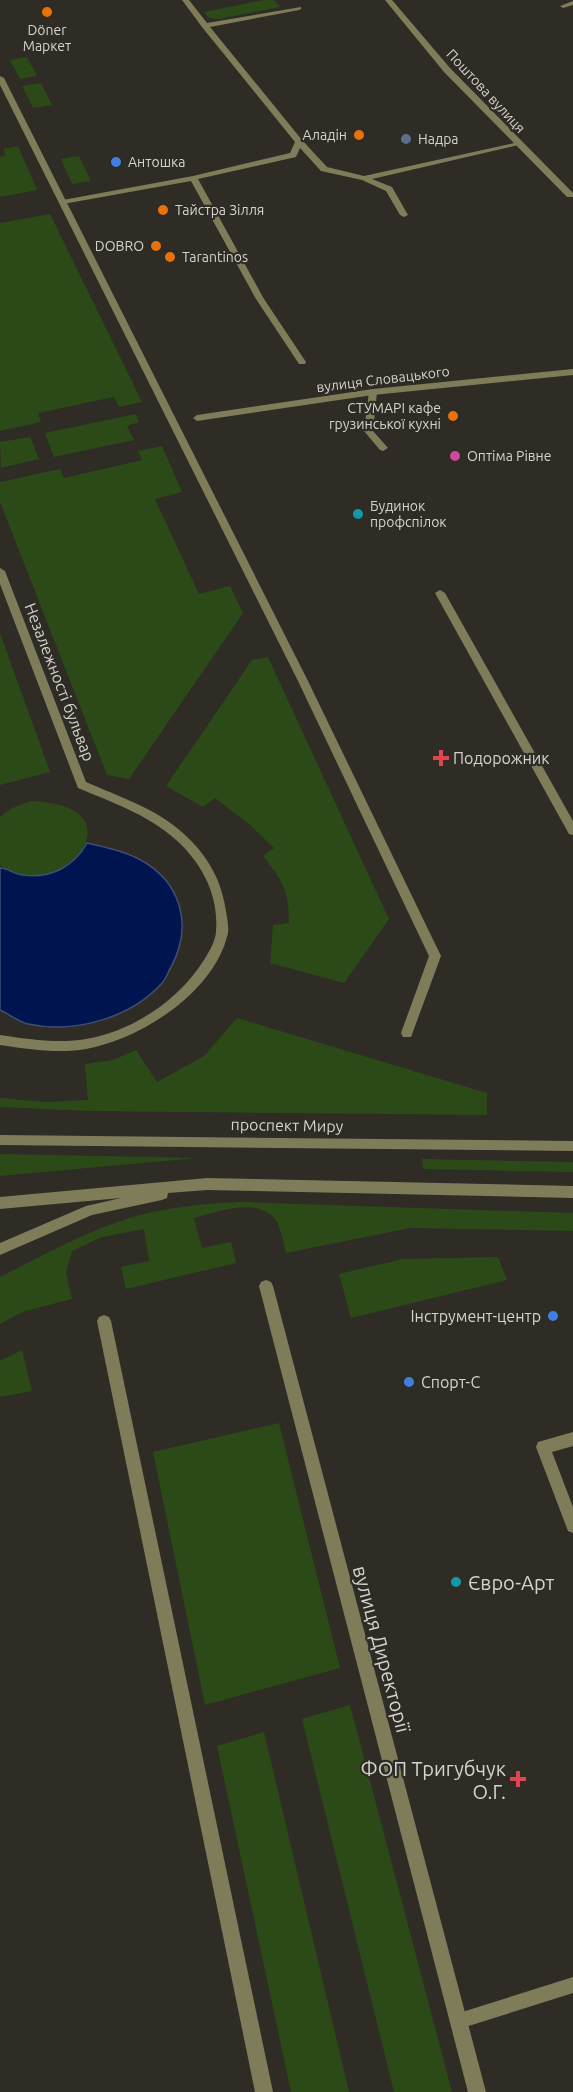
<svg xmlns="http://www.w3.org/2000/svg" width="573" height="2092" font-family="Ubuntu,sans-serif">
<rect width="100%" height="100%" fill="#2e2c25"/>
<!-- green -->
<g fill="#2b4a18">
<polygon points="264,0 274,0 280,7 218,19 209,18 204,12"/>
<polygon points="27,57 37,76 20,79 10,60"/>
<polygon points="41,83 52,105 33,108 22,86"/>
<polygon points="18,146 37,190 0,197 0,157 6,155 3,149"/>
<polygon points="79,156 91,181 72,184 61,159"/>
<polygon points="50,214 142,402 119,407 114,397 38,413 41,422 0,431 0,223"/>
<polygon points="136,414 139,422 127,426 134,440 54,457 45,433"/>
<polygon points="30,437 39,459 1,468 0,442"/>
<polygon points="162,446 182,492 155,499 199,594 230,586 243,613 129,779 107,775 0,502 0,482 60,469 64,478 142,460 138,451"/>
<polygon points="0,633 50,772 0,785"/>
<path d="M268,657l121,262 -45,64 -74,-20 3,-38 16,-2c0,-32 -6,-42 -26,-67l11,-8 -24,-23 -35,-27 -12,9 -37,-21 86,-126z"/>
<path d="M31,801c117,4 25,112 -31,64v-48l10,-8z"/>
<polygon points="237,1018 487,1093 487,1115 89,1111 0,1107 0,1098 46,1102 88,1100 85,1064 113,1060 136,1050 157,1082 204,1056"/>
<polygon points="0,1154 197,1158 0,1176"/>
<polygon points="422,1159 573,1162 573,1172 423,1169"/>
<path d="M238,1202l335,11v18l-163,-3 -124,25c-3,-11 -5,-27 -12,-35 -18,-21 -58,-6 -80,0l8,30 29,-6 5,21 -110,26 -5,-22 28,-6 -5,-32 -42,8 -30,14 -6,22 6,26 -50,13 -22,12v-47c42,-21 84,-45 130,-59 35,-11 72,-14 108,-16z"/>
<polygon points="498,1257 507,1280 351,1318 339,1274 403,1259"/>
<polygon points="22,1350 32,1391 0,1397 0,1361"/>
<polygon points="279,1423 340,1668 205,1705 153,1452"/>
<polygon points="350,1705 452,2092 394,2092 302,1719"/>
<polygon points="264,1732 349,2092 291,2092 217,1746"/>
</g>
<!-- water -->
<path fill="#00154f" stroke="#404e75" stroke-width="1.5" d="M87,843c18,4 36,8 52,16 43,23 54,67 32,108 -3,5 -5,12 -9,16 -31,35 -88,51 -134,41 -9,-2 -19,-10 -28,-14v-142c7,0 14,6 22,7 28,4 52,-8 65,-32z"/>
<g fill="none" stroke-linecap="round" stroke-linejoin="round">
<!-- service -->
<g fill="#7f7c5a" fill-rule="evenodd">
<polygon points="182,0 189,0 207,23 301,7 301,9 299,10 210,27 302,140 327,167 364,176 519,142 523,144 372,179 392,187 408,215 404,217 400,215 386,191 362,180 321,171 300,148 296,157 198,179 264,299 306,362 305,364 299,364 256,299 191,181 63,204 59,202 63,200 193,176 290,153 295,142 202,27"/>
<polygon points="573,1 573,5 563,8 560,6"/>
<polygon points="373,389 377,392 373,431 388,448 383,451 380,450 364,431 369,392"/>
<polygon points="440,590 445,593 573,821 573,835 569,834 435,593"/>
<polygon points="573,1432 573,1446 552,1452 573,1507 573,1533 568,1531 536,1447 538,1442"/>
<polygon points="573,1977 573,1993 459,2029 453,2027 451,2021 453,2015 459,2013"/>
</g>
<!-- pedestrian -->
<g fill="#7f7c5a" fill-rule="evenodd">
<polygon points="0,76 4,78 308,681 441,956 411,1037 403,1037 401,1033 429,956 298,681 0,85"/>
<path d="M0,568l5,3 81,211c34,15 69,26 97,51 24,22 38,45 43,78 1,7 3,15 2,22 -13,59 -87,106 -142,116 -28,5 -58,0 -86,-4v-10c28,4 58,9 86,4 47,-8 93,-39 118,-79 5,-8 12,-20 12,-29 3,-37 -15,-69 -41,-92 -28,-25 -64,-37 -97,-51l-78,-204z"/>
<polygon points="266,1280 271,1282 273,1286 486,2092 468,2092 259,1286 261,1282"/>
<polygon points="104,1315 109,1317 111,1321 273,2092 255,2092 97,1321 99,1317"/>
</g>
<!-- minor -->
<g fill="#7f7c5a" fill-rule="evenodd">
<polygon points="385,0 392,0 450,68 573,193 573,197 567,197 444,72"/>
<polygon points="573,369 573,375 373,395 197,421 193,418 197,415 373,389"/>
</g>
<!-- tertiary -->
<g fill="#7f7c5a" fill-rule="evenodd">
<polygon points="0,1135 573,1141 573,1151 0,1145"/>
<polygon points="207,1178 573,1186 573,1198 207,1190 168,1193 167,1198 162,1200 92,1215 0,1255 0,1243 86,1206 121,1198 0,1209 0,1197"/>
</g>
</g>
<!-- markers -->
<g fill="#e8710a" stroke="#2e2c25" stroke-width="2">
<circle cx="47" cy="12" r="6"/>
<circle cx="359" cy="135" r="6"/>
<circle cx="163" cy="210" r="6"/>
<circle cx="156" cy="246" r="6"/>
<circle cx="170" cy="257" r="6"/>
<circle cx="453" cy="416" r="6"/>
</g>
<circle fill="#5c6f8a" stroke="#2e2c25" stroke-width="2" cx="406" cy="139" r="6"/>
<g fill="#3f7fe0" stroke="#2e2c25" stroke-width="2">
<circle cx="116" cy="162" r="6"/>
<circle cx="553" cy="1316" r="6"/>
<circle cx="409" cy="1382" r="6"/>
</g>
<circle fill="#d1479c" stroke="#2e2c25" stroke-width="2" cx="455" cy="456" r="6"/>
<g fill="#0f9aa8" stroke="#2e2c25" stroke-width="2">
<circle cx="358" cy="514" r="6"/>
<circle cx="456" cy="1582" r="6"/>
</g>
<g fill="#e0444e" stroke="#2e2c25" stroke-width="2">
<path d="M438 749h6v6h6v6h-6v6h-6v-6h-6v-6h6z"/>
<path d="M515 1770h6v6h6v6h-6v6h-6v-6h-6v-6h6z"/>
</g>
<g text-anchor="middle" dominant-baseline="central" stroke-width="4.5" stroke-linejoin="round" paint-order="stroke">
<!-- far-poi labels -->
<g font-size="14" fill="#d4d3ce" stroke="#2e2c25" text-anchor="start">
<text x="47" y="30" text-anchor="middle">Döner<tspan x="47" dy="16">Маркет</tspan></text>
<text x="347" y="135" text-anchor="end">Аладін</text>
<text x="418" y="139">Надра</text>
<text x="128" y="162">Антошка</text>
<text x="175" y="210">Тайстра Зілля</text>
<text x="144" y="246" text-anchor="end">DOBRO</text>
<text x="182" y="257">Tarantinos</text>
<text x="441" y="408" text-anchor="end">СТУМАРІ кафе<tspan x="441" dy="16">грузинської кухні</tspan></text>
<text x="467" y="456">Оптіма Рівне</text>
<text x="370" y="506">Будинок<tspan x="370" dy="16">профспілок</tspan></text>
</g>
<!-- far-street labels -->
<g font-size="14" fill="#d4d3ce" stroke="#2e2c25">
<text transform="translate(486 91) rotate(47)">Поштова вулиця</text>
<text transform="translate(383 379) rotate(-7)">вулиця Словацького</text>
</g>
<!-- street labels -->
<g font-size="16" fill="#d4d3ce" stroke="#2e2c25">
<text transform="translate(60 682) rotate(69)">Незалежності бульвар</text>
<text transform="translate(287 1125) rotate(1)">проспект Миру</text>
</g>
<!-- poi labels -->
<g font-size="16" fill="#d4d3ce" stroke="#2e2c25" text-anchor="start">
<text x="453" y="758">Подорожник</text>
<text x="541" y="1316" text-anchor="end">Інструмент-центр</text>
<text x="421" y="1382">Спорт-С</text>
</g>
<!-- near-poi labels -->
<g font-size="20" fill="#d4d3ce" stroke="#2e2c25" text-anchor="start">
<text x="468" y="1582">Євро-Арт</text>
<text x="506" y="1768" text-anchor="end">ФОП Тригубчук<tspan x="506" dy="23">О.Г.</tspan></text>
</g>
<!-- near-street labels -->
<g font-size="20" fill="#d4d3ce" stroke="#2e2c25">
<text transform="translate(382 1649) rotate(75)">вулиця Директорії</text>
</g>
</g>
</svg>
